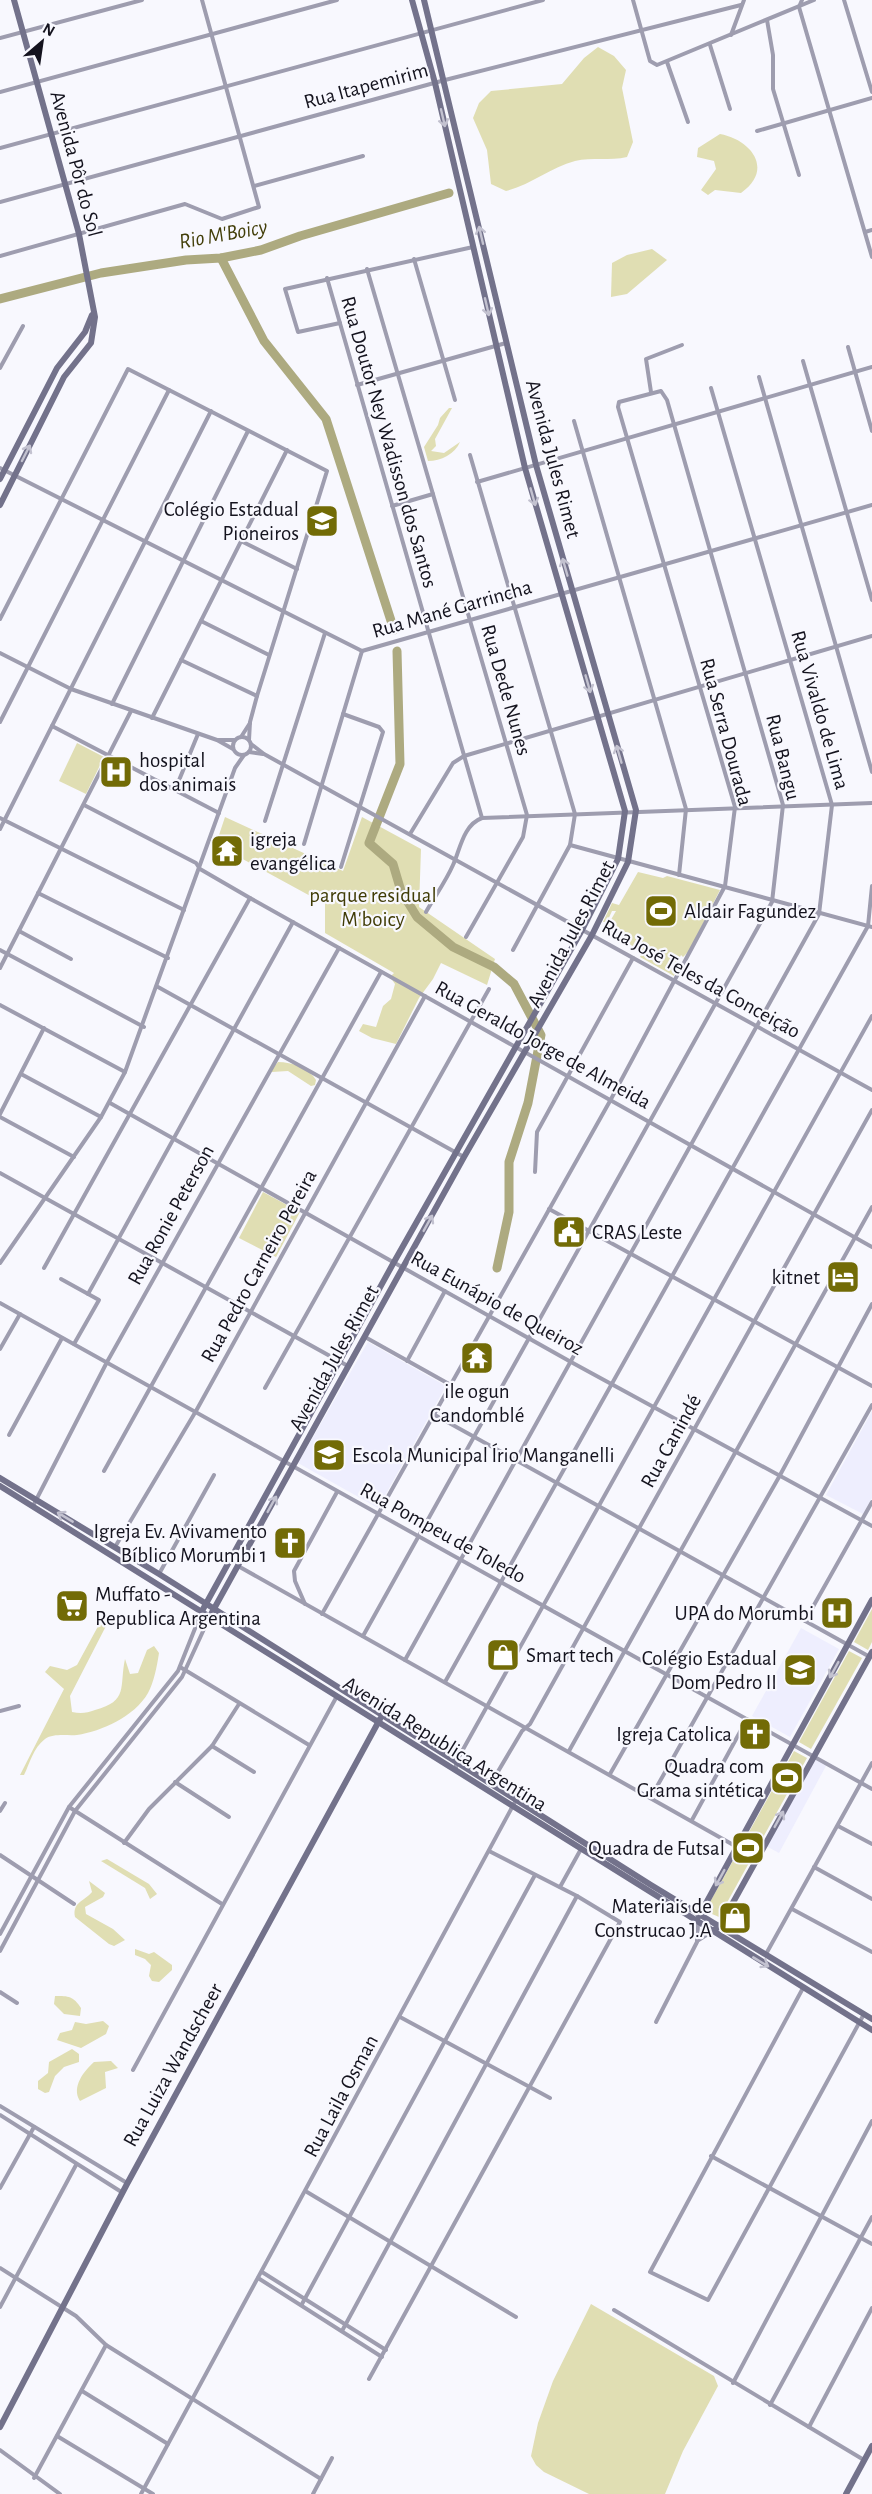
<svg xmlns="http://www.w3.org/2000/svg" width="872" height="2494" font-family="'Alegreya Sans',sans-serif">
<rect width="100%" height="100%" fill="#f8f8fe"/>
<!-- built -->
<g fill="#eeeefe">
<polygon points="368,1342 446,1386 378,1508 298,1463"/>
<polygon points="872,1411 872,1498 863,1514 826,1495"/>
<polygon points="801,1628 839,1649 790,1737 752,1716"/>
<polygon points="814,1758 827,1764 779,1853 766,1846"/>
</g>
<!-- green -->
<g fill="#e0deb3">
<path d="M598,47l16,9 12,14 -4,18 11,54 -6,15c-17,4 -35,0 -52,4 -24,6 -44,24 -69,30l-15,-7 -4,-34 -14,-32 6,-15 12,-12 71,-7 22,-26z"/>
<path d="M720,134c32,6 54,36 21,59l-26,-3 -7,5 -7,-5 15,-21 -2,-8 -17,-4 1,-9z"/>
<polygon points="652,249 667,260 627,294 611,297 612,263 627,255"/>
<path d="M449,408h3l-17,31 1,7 -5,5 13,2 16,-11c-5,12 -19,19 -32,19l-4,-14 14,-22 2,-7z"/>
<polygon points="77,743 104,757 86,794 59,781"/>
<polygon points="225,817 343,871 362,817 421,849 419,907 495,959 487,985 441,963 433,979 419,998 396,1044 372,1038 359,1031 363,1024 376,1027 383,1006 391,999 395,984 390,977 394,973 325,933 325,904 237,856 237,843 219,835"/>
<polygon points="638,872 663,878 667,876 720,890 689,951 683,957 681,955 675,967 677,970 674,976 640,957 643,952 605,930 616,911 612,911 607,922 603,922 612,903 619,905"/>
<path d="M278,1062c14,0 31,6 38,18l-1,5 -4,1 -23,-15 -16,1 -1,-2z"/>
<polygon points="263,1192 300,1212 276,1257 239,1238"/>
<polygon points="872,1609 872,1642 868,1650 854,1642"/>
<path d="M105,1618l1,8 -36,70 2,16c9,2 15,1 23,-2 34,-9 24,-23 30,-51l5,15 8,-1 9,-23 7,-4 5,7c-2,13 -5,29 -11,40 -14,24 -46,38 -71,42 -10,1 -23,-2 -32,4 -12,9 -15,24 -21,36h-4l44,-86 -19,-17 5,-6 17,4 10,-5 25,-46z"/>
<polygon points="849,1651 862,1658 811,1749 799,1742"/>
<polygon points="794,1751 807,1758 719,1917 705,1911"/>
<polygon points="107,1859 149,1884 157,1894 150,1899 145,1888 101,1861"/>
<path d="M89,1881l16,12 -2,4 -18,10 1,7 27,15 12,11 -11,6 -5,-2 -34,-27c-3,-15 10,-16 17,-25z"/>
<polygon points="135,1949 149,1954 154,1952 172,1965 172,1970 159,1982 152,1981 149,1976 151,1965 145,1959 135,1955"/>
<path d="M55,1996c14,0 18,0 26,12l-1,8 -16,-2 -10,-10z"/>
<polygon points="103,2021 109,2026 106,2034 81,2048 57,2040 60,2033 72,2030 75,2022 86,2024"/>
<polygon points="72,2049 79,2054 79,2062 64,2067 55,2076 49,2092 45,2093 38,2089 38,2081 48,2073 49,2062"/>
<path d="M111,2061l7,7 -13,4 1,16 -26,13c-9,-14 4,-30 14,-39z"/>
<polygon points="591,2304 714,2376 718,2386 683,2451 665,2494 589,2494 544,2472 536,2465 531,2456 538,2423 553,2381"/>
</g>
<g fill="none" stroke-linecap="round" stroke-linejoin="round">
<!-- river -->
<g stroke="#adaa80" stroke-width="9">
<polyline points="221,258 264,341 326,419 394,630"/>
<polyline points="0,299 101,273 186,260 221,258 261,250 300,236 449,193"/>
<polyline points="397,651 400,764 369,843 393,864 401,891 417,917 453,947 494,967 514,984 541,1035 528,1103 509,1162 509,1212 497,1268"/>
</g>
<!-- street -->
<g stroke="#9e9daf" stroke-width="4">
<polyline points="633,0 650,61 657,65 814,0"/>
<polyline points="802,0 799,7 872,257"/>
<polyline points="844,0 872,92"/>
<polyline points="767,20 773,55 773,89 799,175"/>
<polyline points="731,35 744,0"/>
<polyline points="0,38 142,0"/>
<polyline points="710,45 730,109"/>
<polyline points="667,62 688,122"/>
<polyline points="0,92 337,0"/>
<polyline points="757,131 872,98"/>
<polyline points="0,148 543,0"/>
<polyline points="254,186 363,156"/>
<polyline points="0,202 445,80 741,5"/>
<polyline points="865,232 872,230"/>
<polyline points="0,256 185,204 222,219 259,207 202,0"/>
<polyline points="414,259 455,400"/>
<polyline points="367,269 527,815 523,837 466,937"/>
<polyline points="327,278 482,818"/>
<polyline points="340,323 298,332 285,289 473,247"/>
<polyline points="848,347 872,431"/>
<polyline points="803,361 872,600"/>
<polyline points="0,368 23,326"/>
<polyline points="759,377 872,772"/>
<polyline points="357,385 506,343"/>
<polyline points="651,392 646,359 682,345"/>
<polyline points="574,421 686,809 679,875"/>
<polyline points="470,455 575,814 570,845 513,950"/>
<polyline points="0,468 362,651 872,505"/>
<polyline points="477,482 872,367"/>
<polyline points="392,506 433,494"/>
<polyline points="241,541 297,569"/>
<polyline points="0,619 128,369 327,471 257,696 250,722 249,740"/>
<polyline points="201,621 269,655"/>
<polyline points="0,653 71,689 217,740 233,749"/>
<polyline points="181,660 257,696"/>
<polyline points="112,704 248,431"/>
<polyline points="152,718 287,450"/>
<polyline points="0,722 169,390"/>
<polyline points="52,726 219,813"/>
<circle cx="242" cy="746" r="9"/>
<polyline points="241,737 250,723"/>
<polyline points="218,740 235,740"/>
<polyline points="251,744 264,754 872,1090"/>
<polyline points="249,752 263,754"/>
<polyline points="175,790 198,734"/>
<polyline points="84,805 196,863 200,869 250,898 872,1247"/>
<polyline points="0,818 184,910"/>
<polyline points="265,821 325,633"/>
<polyline points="0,829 211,411"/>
<polyline points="410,834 453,763 464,756 872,636"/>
<polyline points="304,844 362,651"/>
<polyline points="570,845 872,927"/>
<polyline points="341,867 383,732 379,727 343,714"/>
<polyline points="38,893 168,958"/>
<path d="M426,912c9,-16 20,-31 27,-47 7,-15 10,-40 29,-47l390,-15"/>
<polyline points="19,931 71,959"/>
<polyline points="0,950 144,1027"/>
<polyline points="0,968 131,711"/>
<polyline points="158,987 464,1157"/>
<polyline points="0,1005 125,1072"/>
<polyline points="21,1074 101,1117"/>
<polyline points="110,1103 571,1362 872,1526"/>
<polyline points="0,1114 44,1028"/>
<polyline points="0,1117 74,1157"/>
<polyline points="535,1172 537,1132 633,958"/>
<polyline points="0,1173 348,1366"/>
<polyline points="549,1209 872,1386"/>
<polyline points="0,1263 101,1117 125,1072 235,768 244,755"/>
<polyline points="44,1268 250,898"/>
<polyline points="61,1279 99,1300 74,1344"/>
<polyline points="88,1294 293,922"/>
<polyline points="0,1303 872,1789"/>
<polyline points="365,1337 449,1384"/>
<polyline points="0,1349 20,1314"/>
<polyline points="407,1361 445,1291"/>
<polyline points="265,1388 489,989"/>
<polyline points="433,1414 870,1657"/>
<polyline points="9,1435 62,1338"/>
<polyline points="104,1471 381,972"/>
<polyline points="33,1506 107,1362 339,948"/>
<polyline points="115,1547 196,1411 425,996"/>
<polyline points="238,1566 737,1847"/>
<polyline points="159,1574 214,1475"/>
<polyline points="305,1604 295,1581 294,1571 337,1492"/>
<polyline points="322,1614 610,1101 725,886 735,807 618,407 619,402 661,391 667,400 783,805 772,902 363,1636"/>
<polyline points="805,1621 872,1502"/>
<polyline points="405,1660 819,914 832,805 711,388"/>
<polyline points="180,1667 309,1745"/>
<polyline points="445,1682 868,926 872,886"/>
<polyline points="0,1711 19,1706"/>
<polyline points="212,1746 254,1772"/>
<polyline points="569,1751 872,1207"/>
<polyline points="456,1771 456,1762 872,1016"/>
<polyline points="610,1774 779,1477 872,1304"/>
<polyline points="175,1782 229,1817"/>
<polyline points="490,1785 522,1731 530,1724 872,1110"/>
<polyline points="651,1797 872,1405"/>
<polyline points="69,1807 222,1904"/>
<polyline points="0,1811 5,1803"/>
<polyline points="692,1820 747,1719"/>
<polyline points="838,1826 872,1844"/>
<polyline points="124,1843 149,1809 212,1746 239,1704"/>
<polyline points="0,1855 74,1904"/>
<polyline points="814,1867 872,1899"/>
<polyline points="560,1887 581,1849"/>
<polyline points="792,1909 872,1952"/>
<polyline points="0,1934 69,1807 178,1671 202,1611"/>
<polyline points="697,1941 711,1932"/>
<polyline points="0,1951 75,1811 182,1677 210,1616"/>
<polyline points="766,1954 872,1763"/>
<polyline points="803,1988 650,2272 708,2300 864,2014"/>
<polyline points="0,1992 17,2003"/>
<polyline points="400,2017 550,2098"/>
<polyline points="656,2022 697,1942 698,1924"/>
<polyline points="133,2070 337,1696"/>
<polyline points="0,2106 127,2183"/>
<polyline points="0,2115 123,2193"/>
<polyline points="711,2156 872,2244"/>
<polyline points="0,2188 34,2127"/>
<polyline points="307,2192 516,2317"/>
<polyline points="0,2268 76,2316 106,2345 321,2479"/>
<polyline points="262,2272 386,2350"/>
<polyline points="258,2278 382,2357"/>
<polyline points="302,2304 535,1875"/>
<polyline points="0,2307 76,2165"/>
<polyline points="614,2310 864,2460"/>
<polyline points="342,2331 577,1896"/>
<polyline points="369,2379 620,1922 577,1896 489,1851"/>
<polyline points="733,2383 872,2121"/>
<polyline points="82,2391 168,2444"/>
<polyline points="770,2405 872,2217"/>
<polyline points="809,2427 872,2308"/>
<polyline points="57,2436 153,2494"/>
<polyline points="0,2450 60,2494"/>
<polyline points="34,2478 106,2345"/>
<polyline points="141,2494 516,1800"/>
<polyline points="313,2494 332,2458"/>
</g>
<!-- secondary -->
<g stroke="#73728b" stroke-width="6">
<polyline points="0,479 57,368 85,332 92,315"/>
<polyline points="0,505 64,377 91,343 95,317 79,234 14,0"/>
<polyline points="0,1478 159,1574 651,1885 872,2019"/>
<polyline points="0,1486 872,2030"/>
<polyline points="202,1611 394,1262 582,930 618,859 625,811 525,468 435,83 412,0"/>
<polyline points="210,1616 464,1157 592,935 628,862 636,810 536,465 424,0"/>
<polyline points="699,1916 872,1600"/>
<polyline points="711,1932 720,1926 872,1652"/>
<polyline points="0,2427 127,2184 380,1719"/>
<polyline points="846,2494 872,2446"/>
</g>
</g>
<!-- one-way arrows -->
<defs><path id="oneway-shaft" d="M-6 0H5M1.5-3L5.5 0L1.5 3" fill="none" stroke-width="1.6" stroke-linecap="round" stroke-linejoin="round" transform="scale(1.5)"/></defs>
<g stroke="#c3c2d0">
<use href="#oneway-shaft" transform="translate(443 118) rotate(77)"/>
<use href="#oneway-shaft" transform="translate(481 235) rotate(-103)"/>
<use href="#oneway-shaft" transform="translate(487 307) rotate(77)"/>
<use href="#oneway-shaft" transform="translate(26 453) rotate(-63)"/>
<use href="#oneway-shaft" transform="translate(533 497) rotate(74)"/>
<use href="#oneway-shaft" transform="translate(565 567) rotate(-106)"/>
<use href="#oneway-shaft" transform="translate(588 684) rotate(74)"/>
<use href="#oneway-shaft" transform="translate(619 754) rotate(-106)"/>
<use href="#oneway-shaft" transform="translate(428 1223) rotate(-61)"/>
<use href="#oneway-shaft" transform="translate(272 1504) rotate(-61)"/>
<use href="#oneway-shaft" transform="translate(65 1517) rotate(-149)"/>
<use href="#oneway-shaft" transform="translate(834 1670) rotate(119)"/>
<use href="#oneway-shaft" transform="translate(779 1819) rotate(-61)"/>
<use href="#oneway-shaft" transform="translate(720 1878) rotate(119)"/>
<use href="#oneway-shaft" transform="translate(761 1962) rotate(31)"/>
</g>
<!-- icons -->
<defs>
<symbol id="school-square" viewBox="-11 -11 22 22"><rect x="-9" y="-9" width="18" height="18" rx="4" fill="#726b06" stroke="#f8f8fe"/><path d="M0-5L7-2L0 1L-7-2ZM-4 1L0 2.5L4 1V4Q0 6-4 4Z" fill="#fff"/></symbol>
<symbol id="hospital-square" viewBox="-11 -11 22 22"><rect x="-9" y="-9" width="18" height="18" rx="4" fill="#726b06" stroke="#f8f8fe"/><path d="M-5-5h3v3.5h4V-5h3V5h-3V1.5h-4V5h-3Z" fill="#fff"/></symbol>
<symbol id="temple-square" viewBox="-11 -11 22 22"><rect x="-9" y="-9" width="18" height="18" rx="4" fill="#726b06" stroke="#f8f8fe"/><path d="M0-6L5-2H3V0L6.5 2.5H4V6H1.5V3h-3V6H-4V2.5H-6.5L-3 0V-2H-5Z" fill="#fff"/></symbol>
<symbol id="stadium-square" viewBox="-11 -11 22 22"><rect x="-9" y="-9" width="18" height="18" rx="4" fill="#726b06" stroke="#f8f8fe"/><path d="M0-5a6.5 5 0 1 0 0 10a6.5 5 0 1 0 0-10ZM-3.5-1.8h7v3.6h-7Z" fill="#fff"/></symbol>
<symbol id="civic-square" viewBox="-11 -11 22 22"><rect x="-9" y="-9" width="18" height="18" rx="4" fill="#726b06" stroke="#f8f8fe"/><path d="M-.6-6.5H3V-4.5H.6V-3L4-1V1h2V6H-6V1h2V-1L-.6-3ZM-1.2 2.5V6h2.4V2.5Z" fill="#fff"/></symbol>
<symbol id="hotel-square" viewBox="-11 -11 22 22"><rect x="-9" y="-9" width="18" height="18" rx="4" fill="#726b06" stroke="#f8f8fe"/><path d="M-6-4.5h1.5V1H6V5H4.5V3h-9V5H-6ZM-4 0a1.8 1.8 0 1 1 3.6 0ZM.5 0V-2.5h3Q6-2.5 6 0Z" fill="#fff"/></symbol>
<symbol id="church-square" viewBox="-11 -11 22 22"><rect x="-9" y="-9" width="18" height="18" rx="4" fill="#726b06" stroke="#f8f8fe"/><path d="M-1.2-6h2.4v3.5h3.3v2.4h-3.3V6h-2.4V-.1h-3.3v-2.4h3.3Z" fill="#fff"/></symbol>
<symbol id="supermarket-square" viewBox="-11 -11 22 22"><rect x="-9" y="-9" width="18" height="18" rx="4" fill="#726b06" stroke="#f8f8fe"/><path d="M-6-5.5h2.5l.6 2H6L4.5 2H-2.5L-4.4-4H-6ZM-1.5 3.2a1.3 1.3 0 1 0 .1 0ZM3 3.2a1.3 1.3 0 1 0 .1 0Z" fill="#fff"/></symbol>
<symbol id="shop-square" viewBox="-11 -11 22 22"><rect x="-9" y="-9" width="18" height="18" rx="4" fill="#726b06" stroke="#f8f8fe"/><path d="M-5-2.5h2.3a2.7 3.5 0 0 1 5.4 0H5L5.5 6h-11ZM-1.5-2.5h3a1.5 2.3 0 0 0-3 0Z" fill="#fff"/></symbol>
</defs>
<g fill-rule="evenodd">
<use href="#school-square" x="303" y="502" width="38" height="38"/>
<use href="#hospital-square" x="97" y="753" width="38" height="38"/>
<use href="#temple-square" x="208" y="832" width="38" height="38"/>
<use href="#stadium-square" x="642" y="892" width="38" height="38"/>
<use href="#civic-square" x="550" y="1213" width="38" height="38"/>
<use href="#hotel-square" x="824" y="1258" width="38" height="38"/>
<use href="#temple-square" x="458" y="1339" width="38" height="38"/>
<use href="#school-square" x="310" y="1436" width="38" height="38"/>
<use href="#church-square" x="271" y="1524" width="38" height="38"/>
<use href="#supermarket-square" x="53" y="1587" width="38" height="38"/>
<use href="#hospital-square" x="818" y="1594" width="38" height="38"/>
<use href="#shop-square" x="484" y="1636" width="38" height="38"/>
<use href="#school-square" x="781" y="1651" width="38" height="38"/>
<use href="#church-square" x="736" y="1715" width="38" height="38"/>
<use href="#stadium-square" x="768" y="1759" width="38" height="38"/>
<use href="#stadium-square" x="729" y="1829" width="38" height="38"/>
<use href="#shop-square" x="716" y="1899" width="38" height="38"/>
</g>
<g text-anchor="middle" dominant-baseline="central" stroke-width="4.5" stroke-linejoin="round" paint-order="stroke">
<!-- street labels -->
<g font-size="21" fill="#14131e" stroke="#f8f8fe">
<text transform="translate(366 86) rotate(-15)">Rua Itapemirim</text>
<text transform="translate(76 164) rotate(75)">Avenida Pôr do Sol</text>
<text transform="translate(389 442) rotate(74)">Rua Doutor Ney Wadisson dos Santos</text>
<text transform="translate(553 459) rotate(75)">Avenida Jules Rimet</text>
<text transform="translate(452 609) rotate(-16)">Rua Mané Garrincha</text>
<text transform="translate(506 690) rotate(74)">Rua Dede Nunes</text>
<text transform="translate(820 710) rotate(74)">Rua Vivaldo de Lima</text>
<text transform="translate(726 732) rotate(75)">Rua Serra Dourada</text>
<text transform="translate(783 757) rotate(76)">Rua Bangu</text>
<text transform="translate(571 934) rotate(-62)">Avenida Jules Rimet</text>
<text transform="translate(701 979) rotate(29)">Rua José Teles da Conceição</text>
<text transform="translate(543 1045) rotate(29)">Rua Geraldo Jorge de Almeida</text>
<text transform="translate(171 1215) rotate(-61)">Rua Ronie Peterson</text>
<text transform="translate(259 1266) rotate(-61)">Rua Pedro Carneiro Pereira</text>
<text transform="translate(497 1303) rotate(29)">Rua Eunápio de Queiroz</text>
<text transform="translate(334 1358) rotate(-61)">Avenida Jules Rimet</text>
<text transform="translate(671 1441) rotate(-61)">Rua Canindé</text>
<text transform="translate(443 1533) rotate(29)">Rua Pompeu de Toledo</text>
<text transform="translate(445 1744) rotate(32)">Avenida Republica Argentina</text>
<text transform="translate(173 2065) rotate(-61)">Rua Luiza Wandscheer</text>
<text transform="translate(341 2096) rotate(-62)">Rua Laila Osman</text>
</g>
<!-- poi labels -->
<g font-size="21" fill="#14131e" stroke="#f8f8fe" text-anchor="end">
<text x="299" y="509">Colégio Estadual<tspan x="299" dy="24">Pioneiros</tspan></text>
<text x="139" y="760" text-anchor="start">hospital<tspan x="139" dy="24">dos animais</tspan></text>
<text x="250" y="839" text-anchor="start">igreja<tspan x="250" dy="24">evangélica</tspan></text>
<text x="684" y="911" text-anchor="start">Aldair Fagundez</text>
<text x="592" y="1232" text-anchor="start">CRAS Leste</text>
<text x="820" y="1277">kitnet</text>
<text x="477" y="1391" text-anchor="middle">ile ogun<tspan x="477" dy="24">Candomblé</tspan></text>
<text x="352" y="1455" text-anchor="start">Escola Municipal Írio Manganelli</text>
<text x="267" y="1531">Igreja Ev. Avivamento<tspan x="267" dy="24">Bíblico Morumbi 1</tspan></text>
<text x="95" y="1594" text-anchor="start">Muffato -<tspan x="95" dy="24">Republica Argentina</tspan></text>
<text x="814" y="1613">UPA do Morumbi</text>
<text x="526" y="1655" text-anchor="start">Smart tech</text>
<text x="777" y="1658">Colégio Estadual<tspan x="777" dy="24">Dom Pedro II</tspan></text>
<text x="732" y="1734">Igreja Catolica</text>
<text x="764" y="1766">Quadra com<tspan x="764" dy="24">Grama sintética</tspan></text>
<text x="725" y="1848">Quadra de Futsal</text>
<text x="712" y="1906">Materiais de<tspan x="712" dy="24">Construcao J.A</tspan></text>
</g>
<!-- park labels -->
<g font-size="21" fill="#403c06" stroke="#f8f8fe">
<text x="373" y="895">parque residual<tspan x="373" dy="24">M'boicy</tspan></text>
</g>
<!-- water labels -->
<g font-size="22" font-style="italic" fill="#433f0a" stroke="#f8f8fe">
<text transform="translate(223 234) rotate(-10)">Rio M'Boicy</text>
</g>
</g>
<!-- north arrow -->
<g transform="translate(42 42) rotate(29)" stroke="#f8f8fe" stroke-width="4.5" paint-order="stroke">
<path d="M0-4.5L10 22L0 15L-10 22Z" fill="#14131e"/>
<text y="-9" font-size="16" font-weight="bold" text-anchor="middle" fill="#14131e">N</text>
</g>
</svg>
